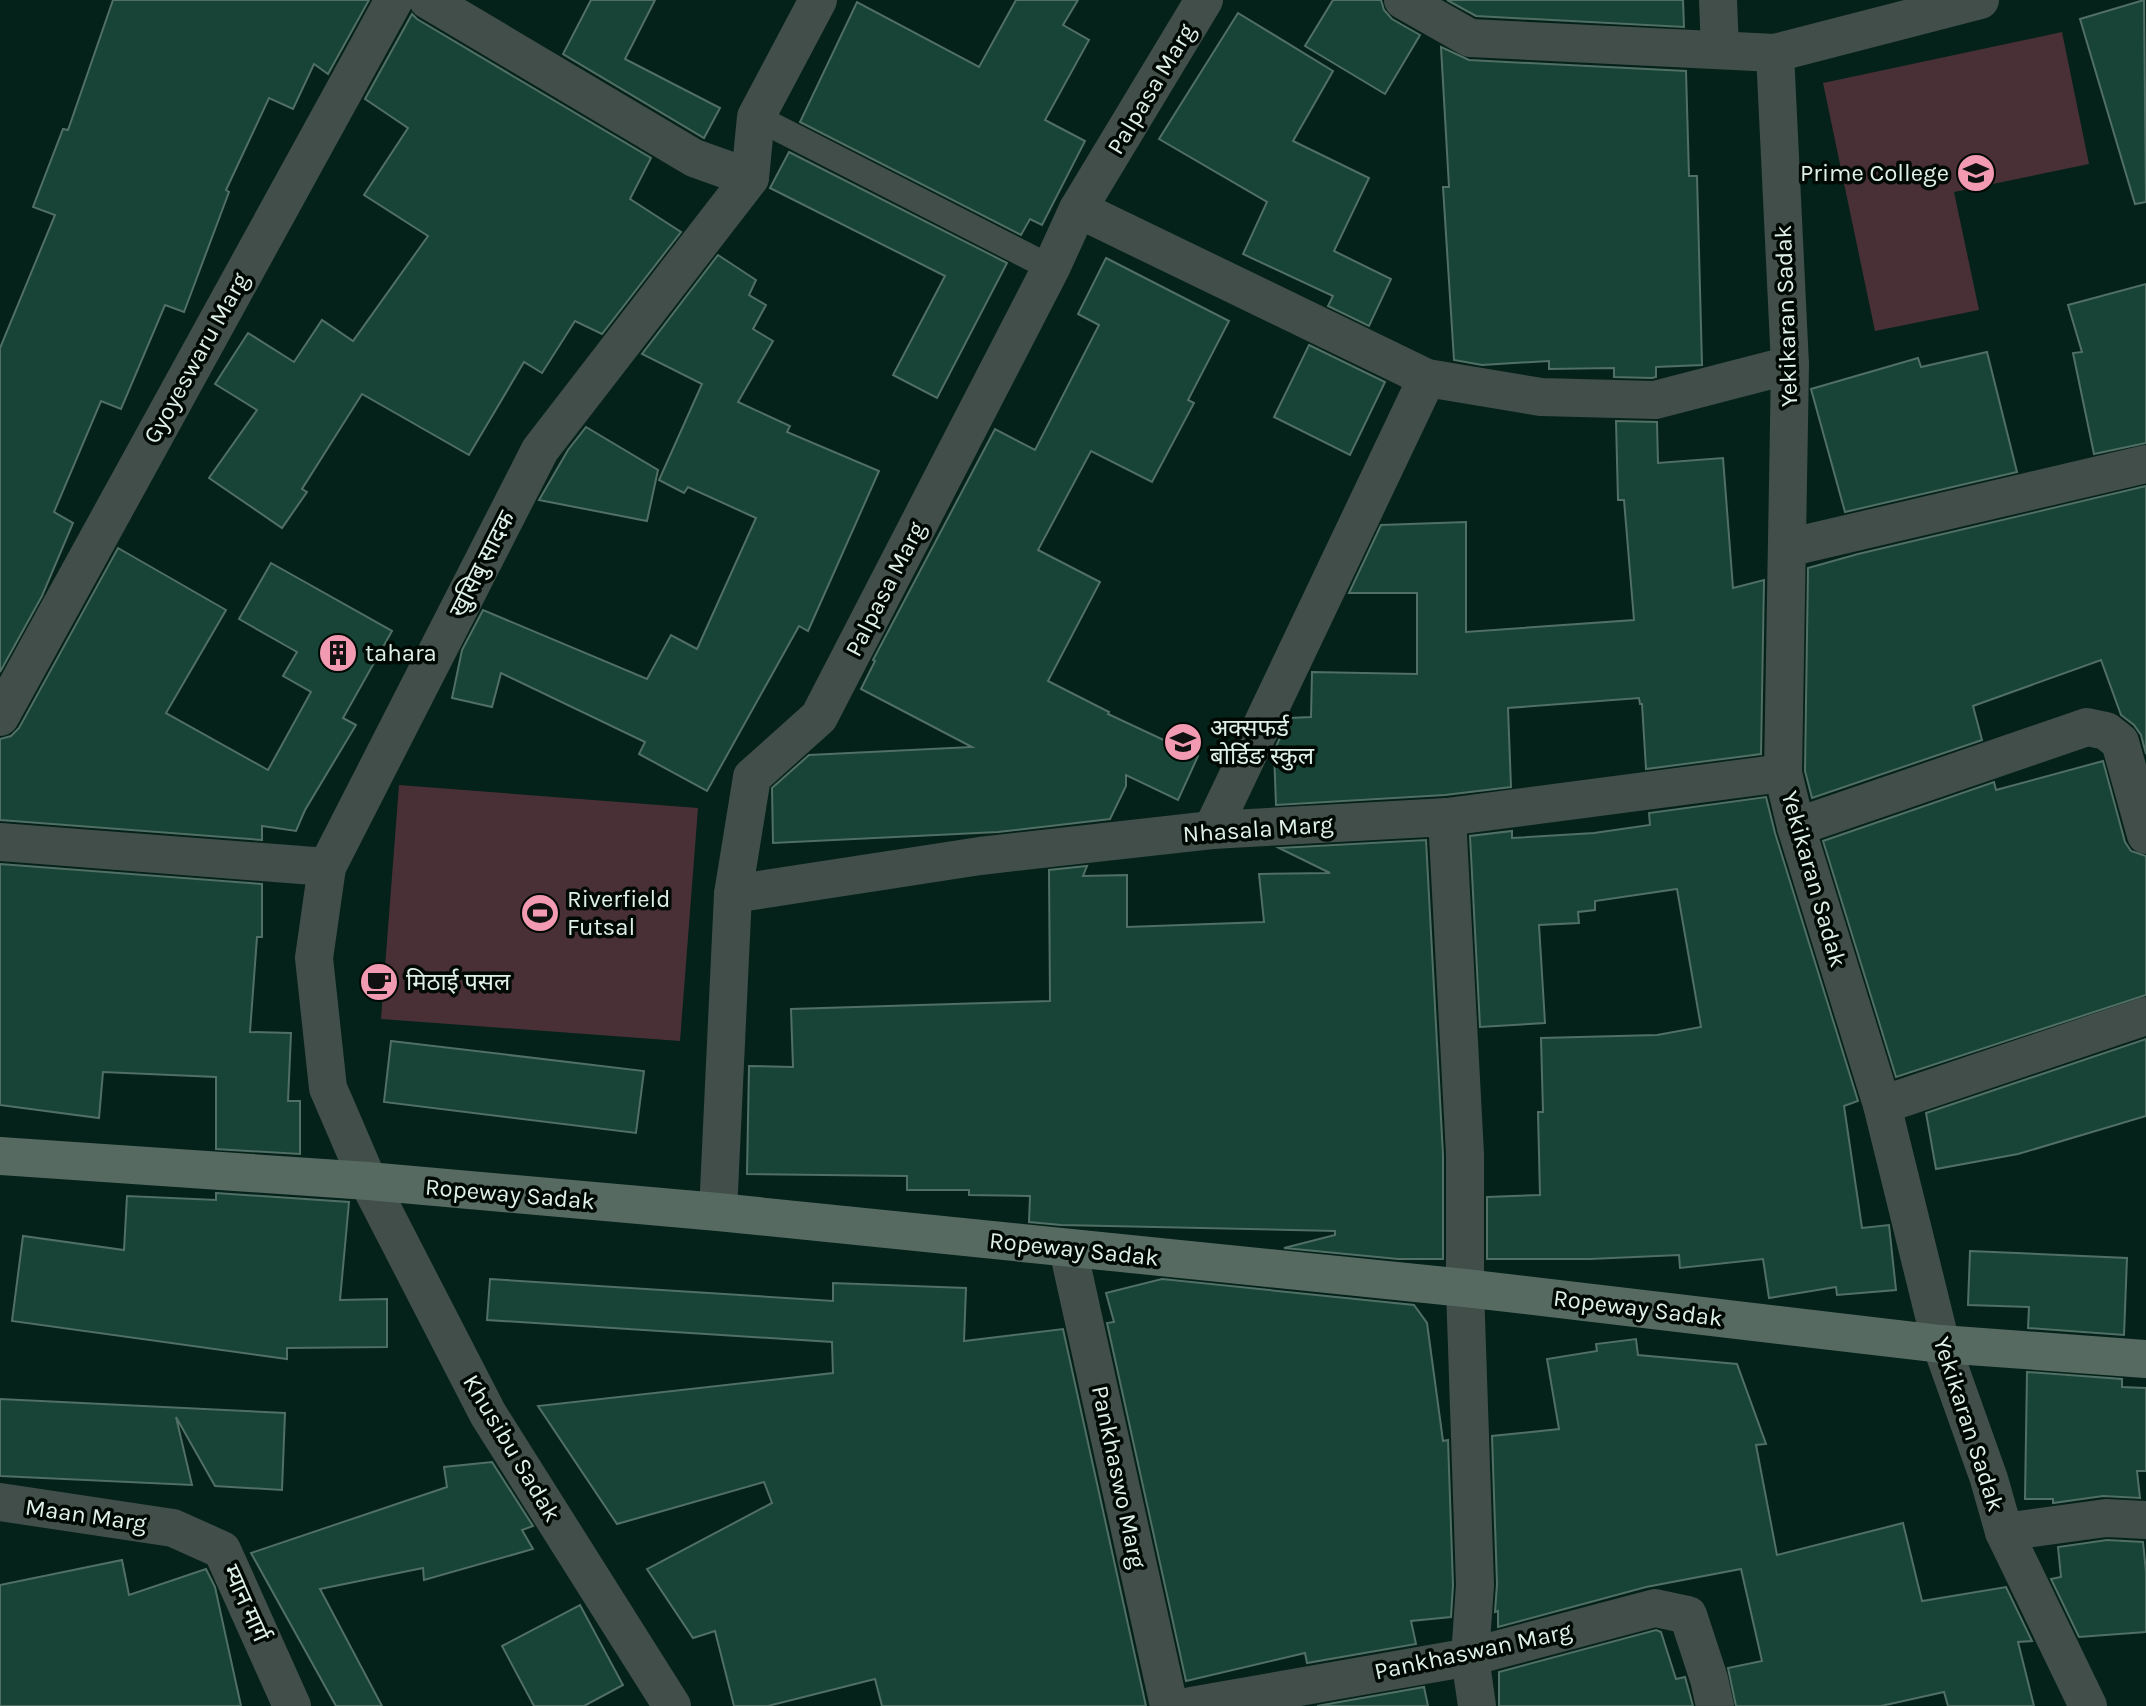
<svg xmlns="http://www.w3.org/2000/svg" width="2146" height="1706" font-family="Karla,'Noto Sans Devanagari',sans-serif">
<rect width="100%" height="100%" fill="#042219"/>
<!-- green -->
<g fill="#492f36">
<polygon points="2062,32 2089,164 1954,192 1979,310 1875,331 1823,83"/>
<polygon points="399,785 698,808 680,1041 381,1019"/>
</g>
<!-- building -->
<g fill="#174436" stroke="#516f64" stroke-width="2">
<polygon points="113,0 369,0 328,74 314,64 293,109 269,98 226,190 229,192 184,312 165,305 121,409 101,401 54,512 73,523 42,596 0,672 0,348 55,215 33,207 63,129 68,130"/>
<polygon points="591,0 655,0 625,59 720,108 704,138 563,54"/>
<polygon points="1016,0 1078,0 1063,25 1089,40 1045,120 1085,141 1042,225 1030,219 1021,235 800,122 857,2 979,67"/>
<polygon points="1333,0 1381,0 1384,10 1392,19 1420,35 1385,94 1305,46"/>
<polygon points="1447,0 1683,0 1684,27 1476,16"/>
<polygon points="2144,0 2146,202 2135,204 2080,19"/>
<polygon points="1238,13 1333,71 1293,141 1369,178 1334,251 1391,279 1369,326 1328,306 1333,296 1243,254 1267,202 1159,139"/>
<polygon points="412,14 417,19 651,158 630,199 681,232 602,334 575,321 542,373 524,362 469,455 362,394 302,489 307,492 282,528 209,478 257,410 215,384 248,333 294,362 322,320 353,341 428,236 364,195 408,128 365,99"/>
<polygon points="1441,47 1469,60 1686,71 1689,176 1697,176 1702,365 1656,367 1656,377 1652,378 1614,377 1614,368 1549,369 1549,361 1482,365 1454,360 1443,187 1449,187"/>
<polygon points="789,152 1007,263 937,398 893,375 945,276 770,188"/>
<polygon points="718,255 756,280 749,295 766,305 753,329 773,341 738,402 790,426 787,432 879,471 808,631 799,626 707,791 639,754 645,742 501,673 492,707 452,698 462,650 483,610 647,679 671,635 697,649 756,518 688,487 684,493 659,480 702,384 642,354"/>
<polygon points="1106,258 1229,321 1188,400 1194,403 1152,482 1091,451 1038,550 1100,582 1048,681 1109,712 1108,714 1198,756 1178,800 1126,775 1126,786 1110,819 998,832 773,843 772,788 809,755 972,747 861,689 875,661 873,660 995,429 1035,450 1099,325 1078,314"/>
<polygon points="2146,284 2146,443 2094,454 2073,353 2082,352 2068,305"/>
<polygon points="1309,345 1385,382 1350,455 1274,417"/>
<polygon points="1987,352 2017,472 1845,512 1811,389 1918,358 1921,367"/>
<polygon points="1616,421 1657,422 1658,463 1723,458 1733,588 1764,580 1761,754 1646,769 1642,704 1640,704 1639,698 1508,708 1511,787 1445,795 1276,805 1274,751 1289,718 1311,717 1312,672 1417,674 1417,593 1349,593 1381,525 1466,522 1466,632 1634,620 1624,500 1618,500"/>
<polygon points="586,427 658,470 647,521 539,500 568,450"/>
<polygon points="2146,486 2146,754 2141,735 2134,725 2121,715 2101,660 1973,706 1982,740 1812,798 1805,771 1808,568 1858,554"/>
<polygon points="118,548 226,610 166,713 268,770 311,692 283,676 297,652 239,619 271,563 392,631 343,718 356,725 305,810 296,831 262,826 262,840 0,820 0,739 11,736 19,728"/>
<polygon points="2103,761 2125,842 2131,851 2146,856 2146,995 1896,1077 1823,841 1994,782 1996,790"/>
<polygon points="1766,797 1775,833 1858,1101 1844,1106 1862,1228 1889,1225 1896,1290 1837,1295 1836,1287 1769,1298 1763,1259 1680,1268 1679,1255 1590,1259 1487,1259 1487,1197 1540,1195 1538,1112 1543,1112 1541,1038 1657,1035 1701,1027 1677,889 1595,901 1595,910 1578,912 1579,923 1539,925 1545,1023 1480,1027 1470,836 1512,831 1512,838 1594,833 1650,825 1649,813"/>
<polygon points="1426,840 1443,1155 1443,1259 1398,1259 1284,1248 1335,1235 1335,1231 1061,1225 1029,1222 1030,1196 969,1195 969,1190 907,1190 907,1176 747,1174 749,1066 793,1067 791,1009 1050,1001 1049,870 1087,866 1083,876 1127,875 1127,927 1264,922 1259,874 1330,873 1279,848"/>
<polygon points="0,864 262,884 262,937 257,937 250,1032 291,1033 288,1101 300,1101 300,1154 216,1149 216,1077 103,1072 99,1118 0,1105"/>
<polygon points="2146,1039 2146,1116 2018,1154 1936,1169 1926,1113"/>
<polygon points="391,1041 644,1071 636,1133 384,1102"/>
<polygon points="216,1193 349,1202 340,1300 387,1299 387,1347 287,1348 287,1359 12,1321 23,1236 124,1250 127,1196 216,1200"/>
<polygon points="1970,1251 2127,1258 2124,1335 2028,1328 2029,1307 1968,1305"/>
<polygon points="490,1279 833,1301 833,1283 966,1288 964,1341 1063,1329 1146,1706 882,1706 875,1679 768,1706 734,1706 715,1631 693,1638 647,1569 772,1503 764,1482 617,1524 538,1406 833,1373 832,1342 487,1320"/>
<polygon points="1162,1279 1414,1305 1427,1323 1443,1441 1448,1440 1453,1585 1451,1617 1411,1621 1416,1644 1307,1663 1305,1653 1186,1681 1107,1323 1114,1322 1106,1293"/>
<polygon points="1636,1339 1638,1355 1737,1364 1766,1444 1756,1445 1777,1555 1903,1523 1922,1601 2006,1587 2032,1641 2018,1642 2034,1706 1948,1706 1944,1692 1881,1706 1736,1706 1728,1668 1762,1661 1741,1569 1646,1587 1498,1627 1498,1611 1495,1612 1497,1584 1492,1436 1559,1429 1547,1359 1597,1351 1596,1344"/>
<polygon points="2027,1372 2122,1379 2122,1387 2146,1388 2146,1471 2137,1471 2140,1498 2103,1496 2053,1503 2053,1499 2025,1499"/>
<polygon points="0,1399 285,1413 282,1490 215,1486 176,1417 192,1485 0,1476"/>
<polygon points="492,1462 533,1526 522,1530 533,1549 424,1580 423,1568 320,1589 382,1706 336,1706 251,1553 447,1487 444,1467"/>
<polygon points="2107,1540 2143,1542 2146,1572 2146,1632 2079,1637 2051,1579 2061,1577 2058,1547"/>
<polygon points="122,1560 129,1595 206,1569 215,1587 241,1706 0,1706 0,1585"/>
<polygon points="580,1605 623,1685 584,1706 534,1706 502,1646"/>
<polygon points="1656,1630 1661,1632 1676,1679 1685,1677 1693,1706 1499,1706 1499,1672"/>
<polygon points="1424,1687 1428,1706 1317,1706"/>
</g>
<g fill="none" stroke-linecap="round" stroke-linejoin="round">
<!-- lane -->
<polyline stroke="#414e49" stroke-width="26" points="756,117 1051,268"/>
<!-- street -->
<g stroke="#414e49" stroke-width="38">
<polyline points="428,0 694,158 750,178"/>
<polyline points="1403,0 1470,38 1775,53"/>
<polyline points="1718,0 1720,50"/>
<polyline points="1980,0 1775,53 1790,365 1783,773 1796,827 1882,1105 1941,1344 1989,1479 2004,1532 2088,1706"/>
<polyline points="1078,209 1427,378 1541,397 1655,400 1790,365"/>
<polyline points="1787,548 2146,464"/>
<polyline points="0,717 394,0"/>
<polyline points="1447,817 1465,1154 1465,1288 1475,1585 1470,1657 1477,1706"/>
<polyline points="1796,827 2087,727 2106,731 2120,742 2146,835"/>
<polyline points="1212,830 1427,378"/>
<polyline points="0,842 327,867"/>
<polyline points="733,894 980,856 1212,830 1447,817 1783,773"/>
<polyline points="1882,1105 2146,1016"/>
<polyline points="718,1212 733,894 752,777 819,717 1051,268 1078,209 1204,0"/>
<polyline points="1068,1249 1169,1706"/>
<polyline points="0,1502 173,1528 222,1550 292,1706"/>
<polyline points="2004,1532 2106,1518 2146,1520"/>
<polyline points="672,1706 488,1414 368,1181 328,1088 314,958 327,867 540,450 750,178 756,117 818,0"/>
<polyline points="1191,1706 1470,1657 1655,1608 1688,1615 1709,1679 1715,1706"/>
</g>
<!-- secondary -->
<polyline stroke="#566a62" stroke-width="38" points="0,1156 368,1181 718,1212 1465,1288 1941,1344 2146,1359"/>
</g>
<!-- icons -->
<defs>
<symbol id="university-disc" viewBox="-11 -11 22 22"><circle r="9.5" fill="#f19ab1" stroke="#010905"/><path d="M0-5L7-2L0 1L-7-2ZM-4 1L0 2.5L4 1V4Q0 6-4 4Z" fill="#111"/></symbol>
<symbol id="building-disc" viewBox="-11 -11 22 22"><circle r="9.5" fill="#f19ab1" stroke="#010905"/><path d="M-4-6H4V6H1V3H-1V6H-4ZM-2.5-4.3h1.7v1.8h-1.7ZM.8-4.3h1.7v1.8H.8ZM-2.5-1h1.7V.8h-1.7ZM.8-1h1.7V.8H.8Z" fill="#111"/></symbol>
<symbol id="school-disc" viewBox="-11 -11 22 22"><circle r="9.5" fill="#f19ab1" stroke="#010905"/><path d="M0-5L7-2L0 1L-7-2ZM-4 1L0 2.5L4 1V4Q0 6-4 4Z" fill="#111"/></symbol>
<symbol id="stadium-disc" viewBox="-11 -11 22 22"><circle r="9.5" fill="#f19ab1" stroke="#010905"/><path d="M0-5a6.5 5 0 1 0 0 10a6.5 5 0 1 0 0-10ZM-3.5-1.8h7v3.6h-7Z" fill="#111"/></symbol>
<symbol id="cafe-disc" viewBox="-11 -11 22 22"><circle r="9.5" fill="#f19ab1" stroke="#010905"/><path d="M-5.5-4.5H6V0H3Q3 3.5 0 3.5H-2.5Q-5.5 3.5-5.5 0ZM3-3.2v2h1.7v-2ZM-6 4.5H4V6H-6Z" fill="#111"/></symbol>
</defs>
<g fill-rule="evenodd">
<use href="#university-disc" x="1954" y="151" width="44" height="44"/>
<use href="#building-disc" x="316" y="631" width="44" height="44"/>
<use href="#school-disc" x="1161" y="720" width="44" height="44"/>
<use href="#stadium-disc" x="518" y="891" width="44" height="44"/>
<use href="#cafe-disc" x="357" y="960" width="44" height="44"/>
</g>
<g text-anchor="middle" dominant-baseline="central" stroke-width="7" stroke-linejoin="round" paint-order="stroke">
<!-- street labels -->
<g font-size="24" fill="#dff0e9" stroke="#010905">
<text transform="translate(1151 89) rotate(-59)">Palpasa Marg</text>
<text transform="translate(1786 316) rotate(-92)">Yekikaran Sadak</text>
<text transform="translate(196 358) rotate(-61)">Gyoyeswaru Marg</text>
<text transform="translate(482 564) rotate(-63)">खुसिबु सादक</text>
<text transform="translate(885 589) rotate(-63)">Palpasa Marg</text>
<text transform="translate(1258 829) rotate(-4)">Nhasala Marg</text>
<text transform="translate(1814 879) rotate(74)">Yekikaran Sadak</text>
<text transform="translate(510 1194) rotate(5)">Ropeway Sadak</text>
<text transform="translate(1074 1249) rotate(6)">Ropeway Sadak</text>
<text transform="translate(1638 1308) rotate(7)">Ropeway Sadak</text>
<text transform="translate(1969 1424) rotate(72)">Yekikaran Sadak</text>
<text transform="translate(512 1448) rotate(59)">Khusibu Sadak</text>
<text transform="translate(1119 1477) rotate(78)">Pankhaswo Marg</text>
<text transform="translate(86 1515) rotate(8)">Maan Marg</text>
<text transform="translate(246 1603) rotate(66)">म्यान मार्ग</text>
<text transform="translate(1473 1651) rotate(-12)">Pankhaswan Marg</text>
</g>
<!-- poi labels -->
<g font-size="24" fill="#dff0e9" stroke="#010905" text-anchor="start">
<text x="1949" y="173" text-anchor="end">Prime College</text>
<text x="365" y="653">tahara</text>
<text x="1210" y="728">अक्सफर्ड<tspan x="1210" dy="28">बोर्डिङ स्कुल</tspan></text>
<text x="567" y="899">Riverfield<tspan x="567" dy="28">Futsal</tspan></text>
<text x="406" y="982">मिठाई पसल</text>
</g>
</g>
</svg>
